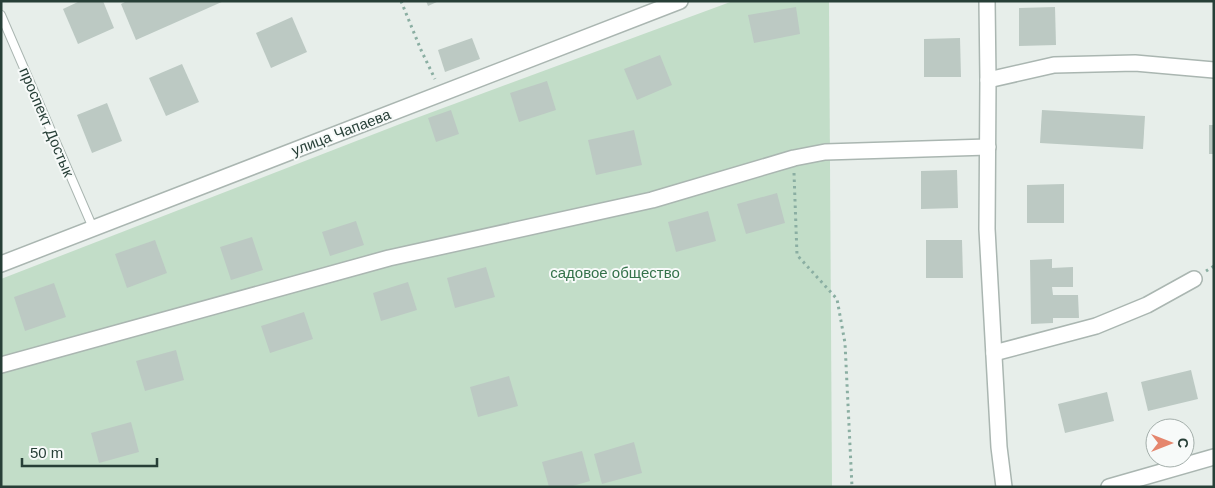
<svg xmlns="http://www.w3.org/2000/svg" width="1215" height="488" font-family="Helvetica,sans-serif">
<rect width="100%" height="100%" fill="#e7eeea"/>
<!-- green -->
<polygon fill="#c2ddc8" points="733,1 829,1 832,487 1,487 1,279 400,124"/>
<!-- building -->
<g fill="#bcc9c3">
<polygon points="80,1 103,1 114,28 78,44 63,9"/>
<polygon points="127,1 224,1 136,40 121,4"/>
<polygon points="426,1 439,1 428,6"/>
<polygon points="796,7 800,34 754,43 748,15"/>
<polygon points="1055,7 1056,45 1019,46 1019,8"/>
<polygon points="292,17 307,52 271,68 256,33"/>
<polygon points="472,38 480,59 445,72 438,50"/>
<polygon points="960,38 961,77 924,77 924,39"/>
<polygon points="660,55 672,85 637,100 624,69"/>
<polygon points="182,64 199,102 166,116 149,78"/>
<polygon points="547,81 556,110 519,122 510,93"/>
<polygon points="107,103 122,141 92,153 77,115"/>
<polygon points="451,110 459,134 436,142 428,118"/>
<polygon points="1042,110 1145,116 1143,149 1040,143"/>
<rect x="1209" y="125" width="5" height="29"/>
<polygon points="634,130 642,165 596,175 588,140"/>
<polygon points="957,170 958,208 921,209 921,171"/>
<polygon points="1064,184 1064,223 1027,223 1027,185"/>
<polygon points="777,193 785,223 746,234 737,204"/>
<polygon points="708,211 716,241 676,252 668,222"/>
<polygon points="356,221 364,245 330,256 322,232"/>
<polygon points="252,237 263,270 231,280 220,247"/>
<polygon points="155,240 167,273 127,288 115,254"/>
<polygon points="926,240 962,240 963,278 926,278"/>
<polygon points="1052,259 1052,268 1073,267 1073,287 1052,287 1053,295 1078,295 1079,318 1053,318 1053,323 1031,324 1030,260"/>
<polygon points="486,267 495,297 455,308 447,278"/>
<polygon points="408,282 417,310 381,321 373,293"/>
<polygon points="54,283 66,317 25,331 14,297"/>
<polygon points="304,312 313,339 270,353 261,326"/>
<polygon points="176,350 184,380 145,391 136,361"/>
<polygon points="1191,370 1198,399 1148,411 1141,382"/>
<polygon points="509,376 518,406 478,417 470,387"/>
<polygon points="1107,392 1114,421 1065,433 1058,404"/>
<polygon points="131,422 139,452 99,463 91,433"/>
<polygon points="634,442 642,473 602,484 594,454"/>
<polygon points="582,451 590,481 569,487 549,487 542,462"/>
</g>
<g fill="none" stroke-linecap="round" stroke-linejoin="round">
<defs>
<polyline id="service" points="1,15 93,228"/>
<g id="minor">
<polyline points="987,1 988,80 987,229 999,447 1004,487"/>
<polyline points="988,80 1054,65 1135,63 1214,70"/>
<polyline points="1,264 680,1"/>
<polyline points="994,353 1096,326 1147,305 1194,279"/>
<polyline points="1,365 389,258 652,200 794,158 825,152 988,147"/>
<polyline points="1109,487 1214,457"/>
</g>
</defs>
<!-- service casing -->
<use href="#service" stroke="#aab6b1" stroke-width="10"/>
<!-- minor casing -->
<use href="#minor" stroke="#aab6b1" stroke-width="18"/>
<!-- path -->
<g stroke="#8aaea2" stroke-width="3" stroke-dasharray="2.5 4" stroke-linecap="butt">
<polyline points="401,1 421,50 435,79"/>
<polyline points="794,173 797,255 837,299 845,343 852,487"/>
<polyline points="1206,271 1214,266"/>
</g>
<!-- service -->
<use href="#service" stroke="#fff" stroke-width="8"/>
<!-- minor -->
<use href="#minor" stroke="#fff" stroke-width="15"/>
</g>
<g text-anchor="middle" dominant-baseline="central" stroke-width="4" stroke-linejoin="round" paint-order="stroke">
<!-- street labels -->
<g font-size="15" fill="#273f37" stroke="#f7faf9">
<text transform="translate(47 122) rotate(67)">проспект Достык</text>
<text transform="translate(341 132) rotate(-21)">улица Чапаева</text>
</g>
<!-- park labels -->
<g font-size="15" fill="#34724a" stroke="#f7faf9">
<text x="615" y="272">садовое общество</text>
</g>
</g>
<!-- border -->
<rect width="1215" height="488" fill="none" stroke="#273f37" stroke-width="5"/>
<!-- north arrow -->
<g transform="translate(1170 443) rotate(90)"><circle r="24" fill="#f7faf9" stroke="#a4afab"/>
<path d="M0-4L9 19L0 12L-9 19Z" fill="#e5866d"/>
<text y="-8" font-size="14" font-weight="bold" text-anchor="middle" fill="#273f37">С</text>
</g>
<!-- scale -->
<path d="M22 458v8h135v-8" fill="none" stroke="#273f37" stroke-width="2.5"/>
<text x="30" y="458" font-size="15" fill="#273f37" stroke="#f7faf9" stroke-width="4" paint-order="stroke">50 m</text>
</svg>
